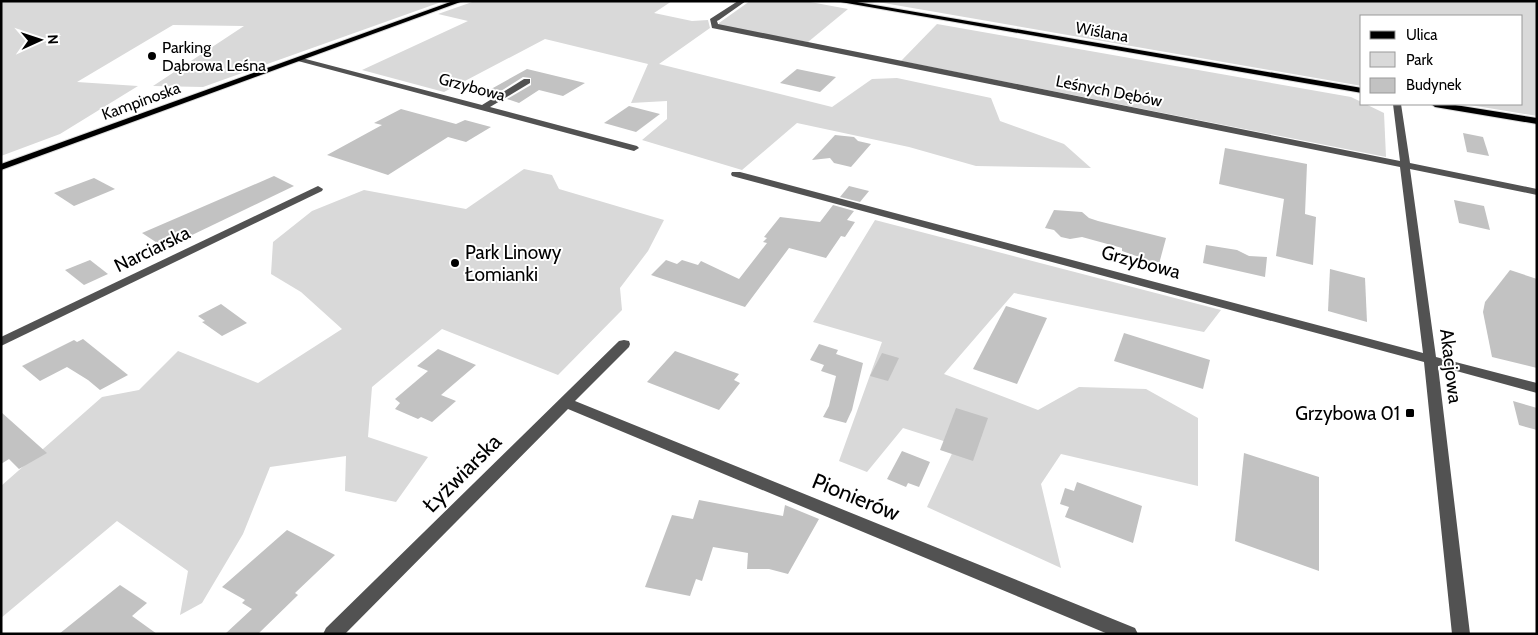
<svg xmlns="http://www.w3.org/2000/svg" width="1538" height="635" font-family="Cabin,sans-serif">
<rect width="100%" height="100%" fill="#fff"/>
<!-- green -->
<g fill="#d9d9d9">
<polygon points="1,1 444,1 203,87 153,86 244,26 173,25 77,82 138,86 60,134 1,156"/>
<polygon points="475,1 672,1 654,13 692,21 708,20 710,28 659,64 832,107 872,79 897,78 991,98 1000,121 1064,144 1091,168 976,166 909,147 797,123 742,170 642,140 667,119 667,101 631,103 648,64 545,39 444,92 362,70 468,21 438,14"/>
<polygon points="750,1 805,1 848,9 808,42 719,26 719,23"/>
<polygon points="872,1 1537,1 1537,116 1464,104 1522,104 1522,16 1362,16 1362,86"/>
<polygon points="937,24 1351,97 1384,113 1386,157 901,61"/>
<polygon points="524,169 552,175 559,189 664,220 648,251 620,288 622,310 558,375 442,329 372,387 368,437 428,457 396,502 345,491 346,456 270,467 243,534 202,603 180,615 188,571 117,521 1,618 1,486 102,397 139,390 178,351 258,383 342,329 301,292 271,274 273,242 312,211 364,190 466,209"/>
<polygon points="875,220 1221,310 1204,332 1014,293 944,374 1038,410 1079,387 1146,389 1198,418 1198,486 1061,454 1041,484 1061,568 927,507 956,445 903,428 867,472 839,461 882,342 813,322"/>
</g>
<!-- building -->
<g fill="#c2c2c2">
<polygon points="527,69 585,83 563,96 539,90 519,103 507,99 531,85 531,78 523,77 493,96 484,93"/>
<polygon points="797,69 836,77 820,92 780,83"/>
<polygon points="629,106 660,114 636,132 604,123"/>
<polygon points="401,109 456,124 465,120 491,127 466,142 448,137 388,175 327,155 382,125 374,123"/>
<polygon points="1463,133 1483,137 1489,156 1467,152"/>
<polygon points="835,135 854,137 858,141 871,144 851,167 834,163 830,158 812,160"/>
<polygon points="1225,148 1307,164 1305,214 1316,217 1313,265 1276,256 1284,199 1219,184"/>
<polygon points="274,176 294,186 165,248 142,233"/>
<polygon points="94,178 115,189 74,206 54,193"/>
<polygon points="849,186 869,191 860,202 840,197"/>
<polygon points="1454,200 1484,206 1490,230 1459,223"/>
<polygon points="833,205 854,211 847,220 855,222 845,237 841,236 826,258 789,248 745,307 651,275 666,260 677,264 682,260 698,265 701,261 739,279 767,243 763,242 767,238 764,237 780,217 820,222"/>
<polygon points="1054,210 1082,212 1089,218 1098,221 1166,238 1159,264 1122,251 1122,248 1082,237 1070,239 1061,237 1054,230 1045,228"/>
<polygon points="1206,245 1237,250 1249,256 1267,257 1265,277 1203,263"/>
<polygon points="90,260 108,274 84,285 65,270"/>
<polygon points="1330,269 1365,278 1367,322 1328,311"/>
<polygon points="1510,270 1537,279 1537,368 1492,357 1483,312 1485,302"/>
<polygon points="221,304 247,323 222,336 202,322 205,321 198,316"/>
<polygon points="1006,306 1047,318 1017,384 973,369"/>
<polygon points="1124,333 1210,360 1203,389 1114,361"/>
<polygon points="83,339 128,375 100,390 88,380 67,367 40,381 22,366 74,340 77,342"/>
<polygon points="819,344 838,350 836,354 863,363 852,410 846,423 823,417 829,406 836,376 821,371 824,365 810,360"/>
<polygon points="438,349 476,365 441,395 456,401 432,422 421,417 418,419 395,409 400,403 395,399 428,371 417,366"/>
<polygon points="675,351 739,374 734,380 740,383 719,410 647,382"/>
<polygon points="882,353 899,358 888,381 870,376"/>
<polygon points="1513,401 1537,408 1537,430 1519,425"/>
<polygon points="956,408 988,418 973,461 940,450"/>
<polygon points="1,412 47,453 19,469 9,459 1,464"/>
<polygon points="902,451 930,462 919,487 908,483 906,487 887,479"/>
<polygon points="1244,453 1319,477 1319,571 1235,541"/>
<polygon points="1077,482 1142,506 1133,543 1065,517 1069,507 1060,504 1065,488 1074,491"/>
<polygon points="699,500 783,516 785,505 819,519 788,574 769,569 747,569 748,553 713,547 702,581 696,579 690,596 645,587 672,515 693,519"/>
<polygon points="287,530 335,555 295,593 298,595 258,634 225,634 252,609 242,603 245,600 222,587"/>
<polygon points="120,585 147,603 132,616 157,634 59,634"/>
</g>
<g fill="none" stroke-linecap="round" stroke-linejoin="round">
<defs>
<g id="major">
<polygon points="453,1 463,1 1,170 1,164"/>
<polygon points="835,1 851,1 1362,88 1362,93"/>
<polygon points="1431,104 1449,104 1537,118 1537,124 1435,107"/>
</g>
</defs>
<!-- major casing -->
<use href="#major" stroke="#dbdbdb" stroke-width="2"/>
<!-- minor -->
<g fill="#525252" fill-rule="evenodd">
<polygon points="738,1 746,1 719,20 717,21 718,24 1400,161 1393,104 1401,104 1410,163 1537,189 1537,195 1410,169 1436,357 1537,383 1537,393 1438,366 1470,634 1452,634 1424,362 732,176 731,174 732,172 740,172 1423,353 1400,167 712,28 710,19"/>
<polygon points="298,57 482,105 524,79 530,79 530,83 490,107 637,146 639,148 634,151 298,61"/>
<polygon points="318,186 323,189 322,191 1,346 1,337"/>
<polygon points="624,340 629,341 630,344 629,347 575,401 1135,628 1138,634 1108,634 568,409 345,634 323,634 326,628 619,341"/>
</g>
<!-- major -->
<use href="#major" fill="#000" fill-rule="evenodd"/>
</g>
<!-- markers -->
<g fill="#000" stroke="#fff" stroke-width="2">
<circle cx="152" cy="56" r="5"/>
<circle cx="455" cy="263" r="5"/>
<rect x="1405" y="408" width="10" height="10" rx="2.5"/>
</g>
<g text-anchor="middle" dominant-baseline="central" stroke-width="4" stroke-linejoin="round" paint-order="stroke">
<!-- far-street labels -->
<g font-size="16" fill="#000" stroke="#fff">
<text transform="translate(1102 32) rotate(10)">Wiślana</text>
<text transform="translate(472 87) rotate(15)">Grzybowa</text>
<text transform="translate(1109 91) rotate(11)">Leśnych Dębów</text>
<text transform="translate(141 101) rotate(-20)">Kampinoska</text>
</g>
<!-- far-poi labels -->
<g font-size="16" fill="#000" stroke="#fff" text-anchor="start">
<text x="162" y="47">Parking<tspan x="162" dy="18">Dąbrowa Leśna</tspan></text>
</g>
<!-- street labels -->
<g font-size="19" fill="#000" stroke="#fff">
<text transform="translate(152 249) rotate(-26)">Narciarska</text>
<text transform="translate(1141 262) rotate(15)">Grzybowa</text>
<text transform="translate(1451 366) rotate(83)">Akacjowa</text>
</g>
<!-- poi labels -->
<g font-size="19" fill="#000" stroke="#fff" text-anchor="start">
<text x="465" y="252">Park Linowy<tspan x="465" dy="22">Łomianki</tspan></text>
<text x="1400" y="413" text-anchor="end">Grzybowa 01</text>
</g>
<!-- near-street labels -->
<g font-size="22" fill="#000" stroke="#fff">
<text transform="translate(462 473) rotate(-45)">Łyżwiarska</text>
<text transform="translate(856 497) rotate(22)">Pionierów</text>
</g>
</g>
<!-- border -->
<rect width="1538" height="635" fill="none" stroke="#000000" stroke-width="5"/>
<!-- legend -->
<rect x="1360" y="15" width="162" height="90" fill="#ffffff" stroke="#999999"/>
<rect x="1370" y="31" width="25" height="8" fill="#000000" stroke="#999999"/>
<text x="1406" y="40" font-size="15" fill="#000000">Ulica</text>
<rect x="1370" y="52" width="25" height="15" fill="#d9d9d9" stroke="#999999"/>
<text x="1406" y="65" font-size="15" fill="#000000">Park</text>
<rect x="1370" y="78" width="25" height="15" fill="#c2c2c2" stroke="#999999"/>
<text x="1406" y="90" font-size="15" fill="#000000">Budynek</text>
<!-- north arrow -->
<g transform="translate(40 40) rotate(87)" stroke="#ffffff" stroke-width="4" paint-order="stroke">
<path d="M0-4L9 19L0 12L-9 19Z" fill="#000000"/>
<text y="-8" font-size="14" font-weight="bold" text-anchor="middle" fill="#000000">N</text>
</g>
</svg>
